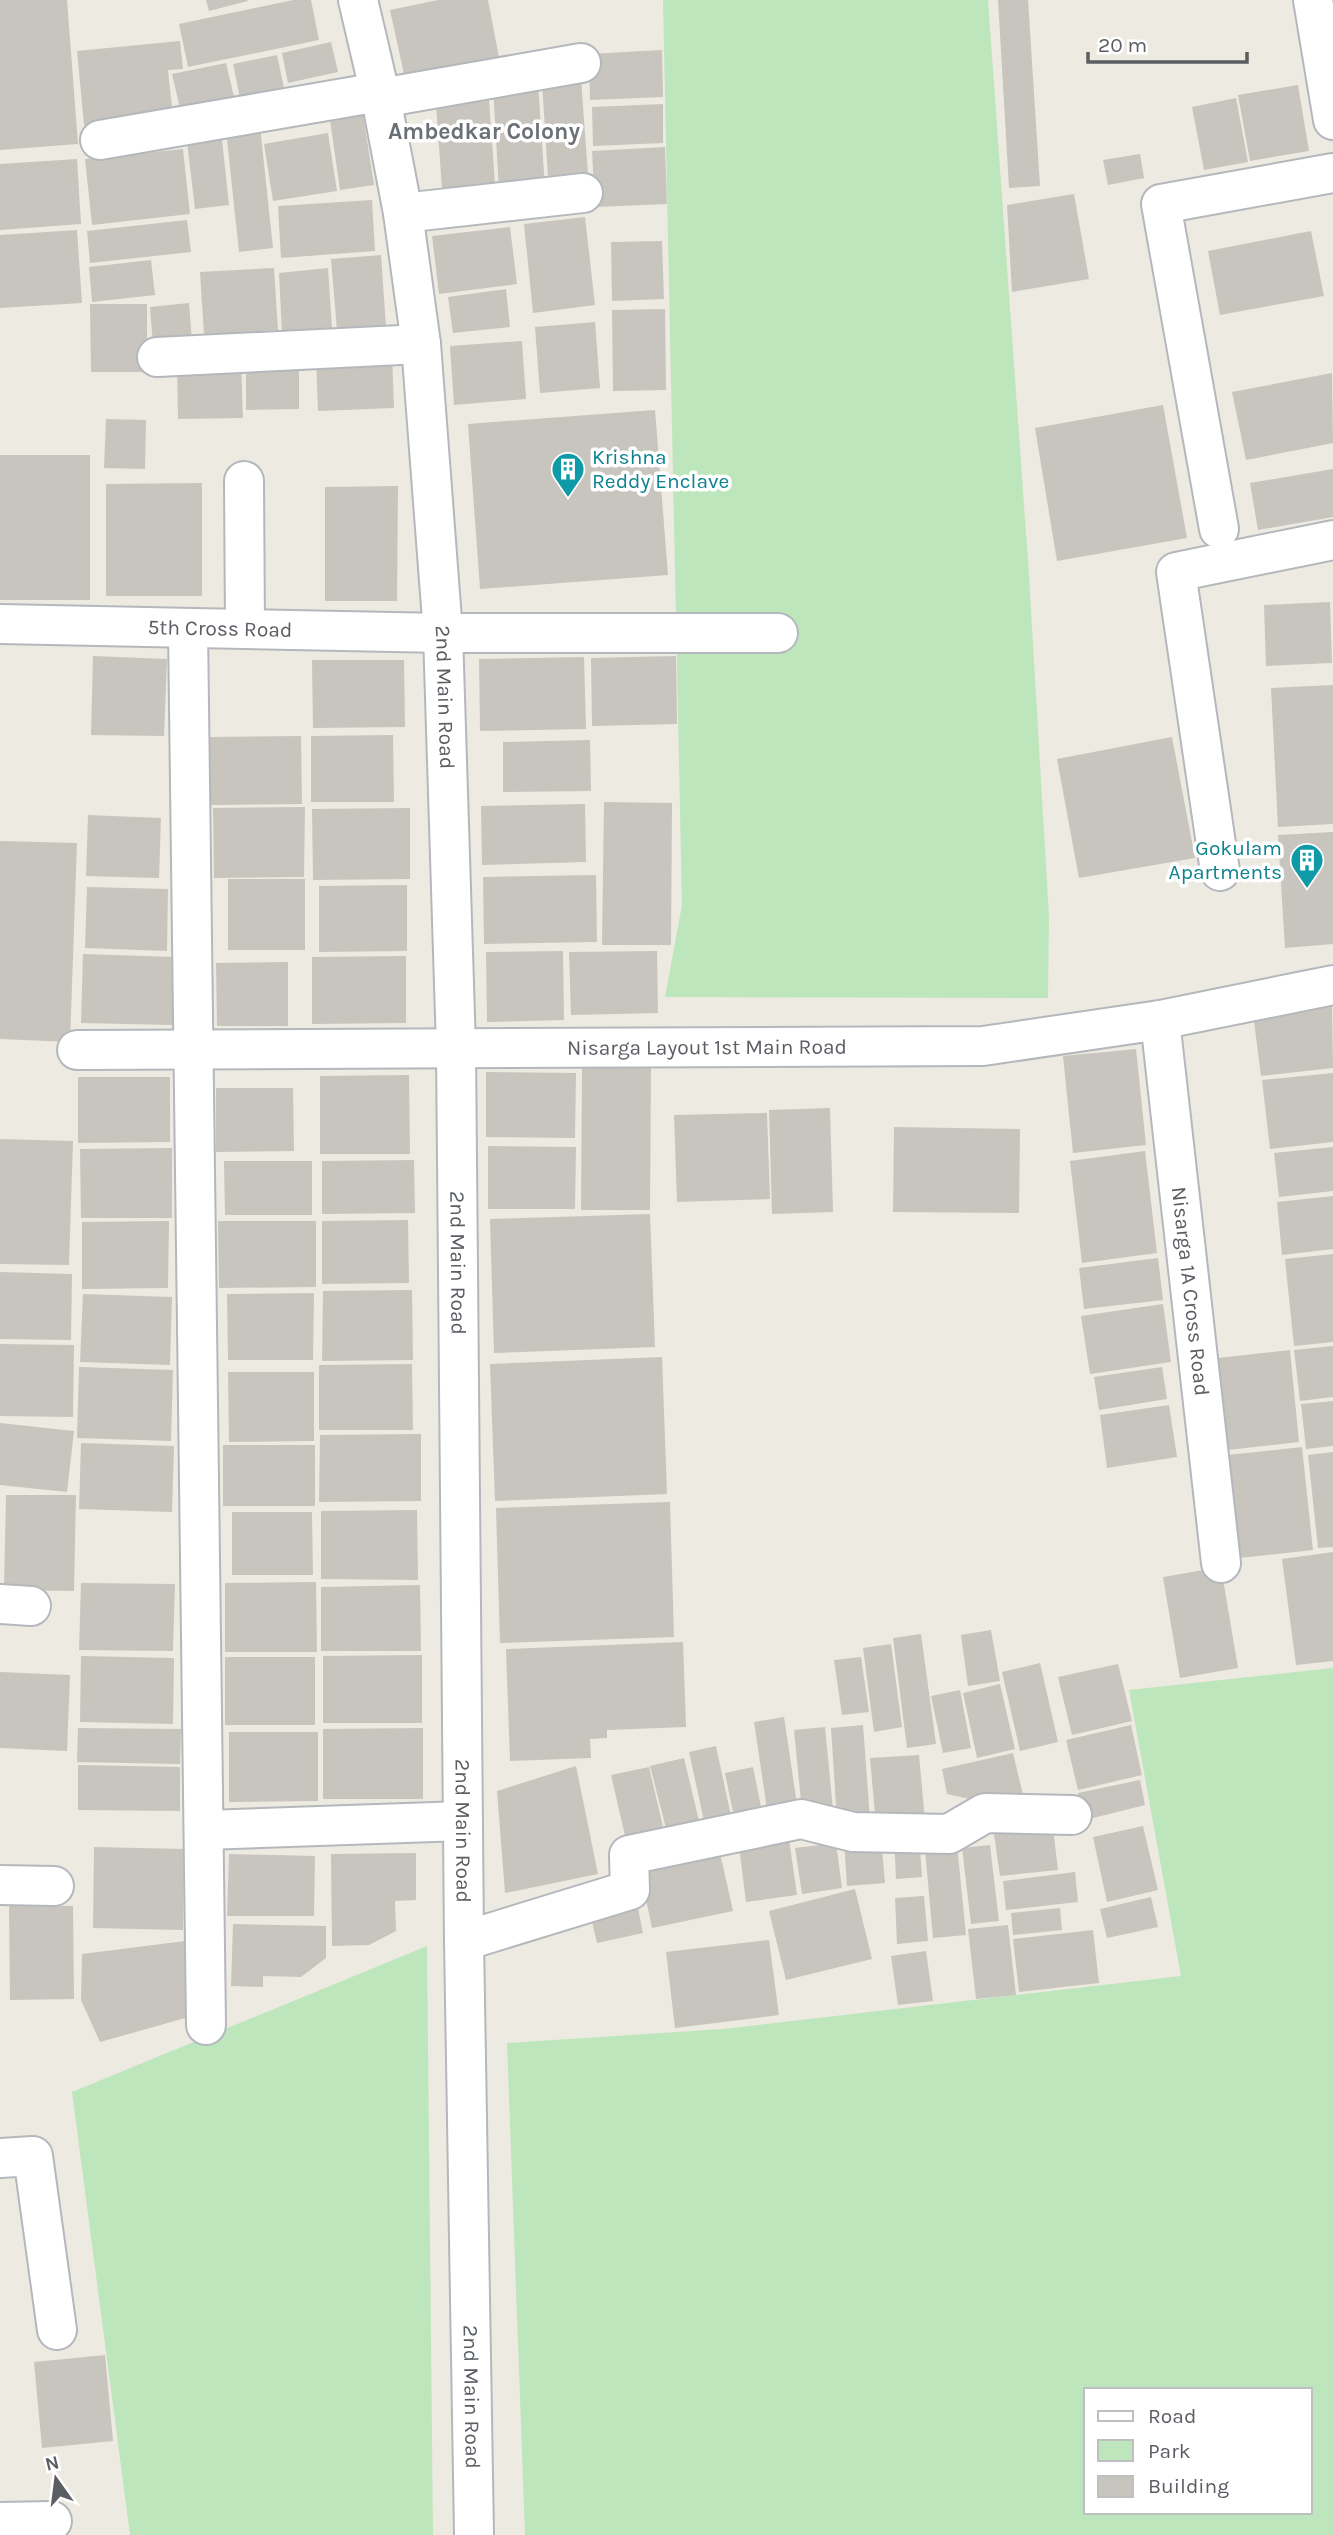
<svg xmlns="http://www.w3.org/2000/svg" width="1333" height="2535" font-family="Karla,sans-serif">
<rect width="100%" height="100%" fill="#edeae1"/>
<!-- green -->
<g fill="#bee6bc" fill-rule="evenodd">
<polygon points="663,0 988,0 1029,576 1049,917 1048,998 665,997 682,905"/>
<path d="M1333,1668v867h-808l-18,-492 216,-14 458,-53 -52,-286zM1086,2390h224v122h-224z"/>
<polygon points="427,1946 433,2535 130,2535 72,2092"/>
</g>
<!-- building -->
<g fill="#c8c5be">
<polygon points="0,0 67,0 78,144 0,150"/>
<polygon points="206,0 247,0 248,1 209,11"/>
<polygon points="293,0 311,0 319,40 188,67 179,24"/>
<polygon points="438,0 488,0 501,68 407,88 390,10"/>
<polygon points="998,0 1028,0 1040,186 1009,188"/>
<polygon points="180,41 183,69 168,70 173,116 84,125 77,51"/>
<polygon points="331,42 338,72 288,83 282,53"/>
<polygon points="662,50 663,97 590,100 589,54"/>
<polygon points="277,55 284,88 240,98 233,64"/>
<polygon points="226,63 234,97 180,108 172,74"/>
<polygon points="581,79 588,174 548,177 542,82"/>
<polygon points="538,83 545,188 499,191 493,86"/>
<polygon points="1298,85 1309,151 1250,161 1238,95"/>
<polygon points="1236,98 1248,162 1204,170 1192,107"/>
<polygon points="489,100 495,184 442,189 436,104"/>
<polygon points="663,104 663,143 593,146 592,107"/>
<polygon points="362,108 374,185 340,190 329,113"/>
<polygon points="260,126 273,248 239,252 226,130"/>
<polygon points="221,130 229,205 195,209 186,134"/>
<polygon points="328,133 337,191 273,201 264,144"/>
<polygon points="665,147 667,204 595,207 592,151"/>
<polygon points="183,149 190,214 92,225 85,159"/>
<polygon points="1140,154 1144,178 1108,185 1103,160"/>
<polygon points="77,159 81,224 0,230 0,164"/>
<polygon points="1074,194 1089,279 1012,292 1007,205"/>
<polygon points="372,200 375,251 281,258 278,206"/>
<polygon points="585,217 595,305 533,313 524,224"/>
<polygon points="187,220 191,252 90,263 87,231"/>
<polygon points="510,227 517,284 439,294 432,236"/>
<polygon points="77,230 82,303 0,308 0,235"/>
<polygon points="1311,231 1324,296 1220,315 1208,251"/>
<polygon points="662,241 664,299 612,301 611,242"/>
<polygon points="381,255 386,327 337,330 331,259"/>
<polygon points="151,260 155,295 92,302 89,267"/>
<polygon points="274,268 278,330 204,335 200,272"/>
<polygon points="328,268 332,329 282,333 279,273"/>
<polygon points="506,289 510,327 453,333 448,297"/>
<polygon points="189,303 192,342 153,345 150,307"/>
<polygon points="90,304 147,304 147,372 91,372"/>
<polygon points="665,309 666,390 613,391 612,310"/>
<polygon points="595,322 600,388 540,393 535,327"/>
<polygon points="522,341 526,399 454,405 450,346"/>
<polygon points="392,353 394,408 318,411 316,356"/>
<polygon points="299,359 299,409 246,410 246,361"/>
<polygon points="177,362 241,362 243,418 178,419"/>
<polygon points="1332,373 1333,443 1246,460 1232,392"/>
<polygon points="1163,405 1187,538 1057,561 1035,428"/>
<polygon points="655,410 668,575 480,589 468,424"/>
<polygon points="106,419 146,420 145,469 104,468"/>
<rect x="0" y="455" width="90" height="145"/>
<polygon points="1333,469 1333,517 1258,530 1250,483"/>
<polygon points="202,483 202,596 106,596 106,484"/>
<polygon points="398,486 397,601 325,601 325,487"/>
<polygon points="1330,602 1332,663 1266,666 1264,605"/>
<polygon points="93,656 167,659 164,736 91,735"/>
<polygon points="676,656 677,724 592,726 591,658"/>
<polygon points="584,657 586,729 480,731 479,659"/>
<polygon points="312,660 404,660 405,727 313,728"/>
<polygon points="1333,685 1333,824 1278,827 1271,688"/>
<polygon points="393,735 394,802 311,802 311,736"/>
<polygon points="301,736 302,804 210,805 210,737"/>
<polygon points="1172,737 1195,858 1079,878 1057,759"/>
<polygon points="590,740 591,791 503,792 503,742"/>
<polygon points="604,802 672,803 671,945 602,945"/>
<polygon points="585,804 586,862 482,865 481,806"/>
<polygon points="305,807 304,877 214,878 213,808"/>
<polygon points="410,808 410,879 313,880 312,809"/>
<polygon points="88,815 161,818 159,878 86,876"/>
<polygon points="1333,832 1333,944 1285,948 1278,835"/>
<polygon points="0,841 77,843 70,1042 0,1039"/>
<polygon points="596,875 597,942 484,944 483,877"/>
<rect x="228" y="879" width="77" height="71"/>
<polygon points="407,885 407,951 319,952 319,886"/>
<polygon points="87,887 168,889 167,951 85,948"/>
<polygon points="563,951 564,1020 487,1022 486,952"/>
<polygon points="657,951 658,1013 571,1015 569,952"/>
<polygon points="83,954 175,957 172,1025 81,1023"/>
<polygon points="406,956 406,1023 312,1024 312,957"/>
<polygon points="288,962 288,1026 217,1026 216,963"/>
<polygon points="1332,1005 1333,1068 1261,1076 1253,1014"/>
<polygon points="1136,1049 1146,1145 1073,1153 1063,1056"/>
<polygon points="582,1068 651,1068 650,1210 581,1210"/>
<polygon points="486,1072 576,1073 575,1138 486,1137"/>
<polygon points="1333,1073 1333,1142 1270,1149 1262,1080"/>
<polygon points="409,1075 410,1154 320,1154 320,1076"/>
<polygon points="78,1077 170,1077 170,1142 78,1143"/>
<polygon points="216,1088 293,1088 294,1151 216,1152"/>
<polygon points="830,1108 833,1212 772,1214 769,1110"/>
<polygon points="767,1113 770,1199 677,1202 674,1115"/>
<polygon points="894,1127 1020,1129 1019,1213 893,1212"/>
<polygon points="0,1139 73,1141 69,1265 0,1264"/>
<polygon points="488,1146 576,1147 575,1209 488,1209"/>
<polygon points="1333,1147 1333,1191 1279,1197 1274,1153"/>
<polygon points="172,1148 172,1218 81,1218 80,1149"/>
<polygon points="1145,1151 1157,1253 1082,1263 1070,1161"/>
<polygon points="414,1160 415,1213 322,1214 322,1161"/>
<polygon points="224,1161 312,1161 312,1215 225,1215"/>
<polygon points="1333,1196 1333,1249 1282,1255 1277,1202"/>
<polygon points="650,1214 655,1347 494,1353 490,1219"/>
<polygon points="408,1220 409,1283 322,1284 322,1221"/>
<polygon points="169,1221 168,1288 82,1289 82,1222"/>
<polygon points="218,1221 316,1221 316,1287 219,1288"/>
<polygon points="1333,1254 1333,1342 1294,1346 1285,1259"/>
<polygon points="1158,1258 1163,1300 1084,1309 1079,1268"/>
<polygon points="0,1272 72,1274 71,1340 0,1339"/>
<polygon points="412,1290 413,1360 322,1361 323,1291"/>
<polygon points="314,1293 313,1360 228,1360 227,1294"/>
<polygon points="83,1294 172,1297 170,1365 80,1362"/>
<polygon points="1163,1304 1171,1362 1090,1374 1081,1316"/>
<polygon points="0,1344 74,1345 73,1417 0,1416"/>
<polygon points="1333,1346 1333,1397 1300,1401 1294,1350"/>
<polygon points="1290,1350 1299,1442 1228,1450 1218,1358"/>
<polygon points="662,1357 667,1494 495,1501 490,1364"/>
<polygon points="412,1364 413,1430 319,1430 319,1365"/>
<polygon points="79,1367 173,1370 171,1441 77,1438"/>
<polygon points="1162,1367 1167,1399 1099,1410 1094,1377"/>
<polygon points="228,1372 314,1372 314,1441 229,1442"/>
<polygon points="1333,1401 1333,1446 1306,1449 1301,1404"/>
<polygon points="1169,1405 1177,1457 1107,1468 1100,1415"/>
<polygon points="0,1423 74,1431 67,1492 0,1485"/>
<polygon points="421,1434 421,1501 319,1502 320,1435"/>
<polygon points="81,1443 174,1446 172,1512 79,1509"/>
<rect x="223" y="1445" width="92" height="61"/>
<polygon points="1302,1447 1313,1550 1239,1558 1228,1455"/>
<polygon points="1333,1452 1333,1547 1318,1548 1308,1455"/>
<polygon points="6,1495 76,1495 74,1591 4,1590"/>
<polygon points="670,1502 674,1637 500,1643 496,1508"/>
<polygon points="417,1510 418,1580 321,1579 321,1511"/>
<polygon points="232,1512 312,1512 313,1575 232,1575"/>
<polygon points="1333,1552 1333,1661 1296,1665 1282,1559"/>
<polygon points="1221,1567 1238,1668 1180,1678 1163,1577"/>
<polygon points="316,1582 317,1652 225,1652 225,1583"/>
<polygon points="81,1583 175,1584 173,1651 79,1650"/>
<polygon points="420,1585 421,1651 321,1651 321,1587"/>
<polygon points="991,1630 1000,1681 968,1686 961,1635"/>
<polygon points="921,1634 936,1744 907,1748 893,1638"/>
<polygon points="683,1642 686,1727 607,1730 607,1738 590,1739 591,1758 510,1761 506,1649"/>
<polygon points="891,1644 902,1727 874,1732 863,1648"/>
<polygon points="422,1655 422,1723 323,1723 323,1656"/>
<polygon points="81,1656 174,1658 173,1724 80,1722"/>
<rect x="225" y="1657" width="90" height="68"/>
<polygon points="861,1657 869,1712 842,1715 834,1660"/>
<polygon points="1040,1663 1058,1742 1020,1751 1002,1672"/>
<polygon points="1118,1664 1132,1721 1072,1735 1058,1677"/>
<polygon points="0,1672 70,1675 67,1751 0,1748"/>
<polygon points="1000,1684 1015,1749 977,1758 963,1693"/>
<polygon points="960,1690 971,1748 943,1753 931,1696"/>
<polygon points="784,1717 798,1811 768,1816 754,1722"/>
<polygon points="863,1725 870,1819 837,1821 831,1728"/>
<polygon points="1131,1725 1142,1775 1078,1790 1066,1740"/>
<polygon points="825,1727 833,1809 802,1812 794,1730"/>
<polygon points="78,1728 181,1729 180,1764 77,1762"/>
<polygon points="423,1728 423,1799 323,1799 323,1729"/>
<polygon points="229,1732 318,1732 318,1801 229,1802"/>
<polygon points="716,1746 733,1825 706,1830 689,1752"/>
<polygon points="1013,1753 1024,1799 996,1805 947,1794 942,1769"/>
<polygon points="919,1755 925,1821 876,1825 870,1758"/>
<polygon points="684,1758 700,1825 667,1832 650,1766"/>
<polygon points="78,1765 180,1767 180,1811 78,1810"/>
<polygon points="576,1766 598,1874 505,1893 497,1791"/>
<polygon points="649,1767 664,1831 626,1840 611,1775"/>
<polygon points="753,1767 763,1817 735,1822 725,1773"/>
<polygon points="1140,1780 1145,1805 1085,1820 1078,1793"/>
<polygon points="1052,1820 1058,1870 1000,1876 993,1827"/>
<polygon points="1143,1826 1158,1890 1107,1902 1093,1837"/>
<polygon points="788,1832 797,1895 746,1902 738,1838"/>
<polygon points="919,1835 922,1877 896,1879 894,1837"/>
<polygon points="956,1835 966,1935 933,1938 924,1839"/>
<polygon points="881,1838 885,1883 847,1886 844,1841"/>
<polygon points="836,1843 842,1888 802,1894 795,1848"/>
<polygon points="718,1844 733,1911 652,1928 638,1861"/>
<polygon points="990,1845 999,1921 971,1924 962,1848"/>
<polygon points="94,1847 184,1849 183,1930 93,1928"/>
<polygon points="416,1853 416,1900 395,1901 396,1931 369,1945 332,1946 331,1854"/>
<polygon points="229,1854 315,1856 314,1916 227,1916"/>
<polygon points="1075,1872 1078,1902 1006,1910 1003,1881"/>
<polygon points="855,1889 872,1959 786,1980 769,1911"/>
<polygon points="924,1896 928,1941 897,1944 895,1898"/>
<polygon points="1151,1897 1158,1927 1107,1938 1100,1909"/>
<polygon points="637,1903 643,1933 597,1943 590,1913"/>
<polygon points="9,1906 73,1906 74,1999 10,2000"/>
<polygon points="1060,1908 1062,1930 1013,1935 1011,1913"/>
<polygon points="233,1924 326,1926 326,1958 301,1977 263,1976 263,1987 231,1986"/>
<polygon points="1008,1925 1016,1995 976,1999 968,1929"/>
<polygon points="1093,1930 1099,1983 1019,1992 1013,1939"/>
<polygon points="769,1940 779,2015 675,2028 666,1952"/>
<polygon points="185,1941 189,2017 100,2042 81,2000 82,1954"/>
<polygon points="926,1951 933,2001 898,2005 891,1956"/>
<polygon points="105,2355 113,2441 42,2448 34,2362"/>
</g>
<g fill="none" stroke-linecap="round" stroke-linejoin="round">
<defs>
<g id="minor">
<path id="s1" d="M358,0l23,98 22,115 18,131 22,289 13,415 8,893 10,594"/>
<polyline points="1313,0 1333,120"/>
<polyline points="381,98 581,63"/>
<polyline points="100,140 379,92"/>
<polyline points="403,213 583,193"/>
<polyline points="157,357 421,344"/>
<polyline points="244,481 245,629"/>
<polyline points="1219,529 1161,204 1333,173"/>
<path id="s2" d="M0,624l443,9h335"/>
<polyline points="188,628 206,2025"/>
<polyline points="1220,871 1176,572 1333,540"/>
<path id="s3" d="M1160,1020l61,543"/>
<path id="s4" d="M77,1050l906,-4 177,-26 173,-35"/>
<polyline points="0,1604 31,1606"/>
<polyline points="205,1830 463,1821"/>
<polyline points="0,1885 54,1886"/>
<polyline points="464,1941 630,1890 629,1855 801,1819 853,1832 949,1834 985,1813 1072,1815"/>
<polyline points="0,2158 33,2156 57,2330"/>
<polyline points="0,2522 52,2521"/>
</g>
</defs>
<!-- minor casing -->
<use href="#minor" stroke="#b4b8bc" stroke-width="42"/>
<!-- minor -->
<use href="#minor" stroke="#fff" stroke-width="38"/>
</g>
<!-- icons -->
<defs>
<symbol id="building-pin" viewBox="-11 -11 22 30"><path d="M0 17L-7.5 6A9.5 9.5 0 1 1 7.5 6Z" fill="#0f9aa8" stroke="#fff"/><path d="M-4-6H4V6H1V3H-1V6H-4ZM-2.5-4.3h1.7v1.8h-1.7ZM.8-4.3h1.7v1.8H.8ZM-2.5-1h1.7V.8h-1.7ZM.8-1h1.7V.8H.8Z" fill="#fff"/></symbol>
</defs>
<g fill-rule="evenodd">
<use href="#building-pin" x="549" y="450" width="38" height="52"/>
<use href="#building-pin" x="1288" y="841" width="38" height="52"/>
</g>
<g text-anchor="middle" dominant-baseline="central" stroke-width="7" stroke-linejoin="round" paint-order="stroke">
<!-- culture labels -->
<g font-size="21" fill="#0d838f" stroke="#fff" text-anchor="start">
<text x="592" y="457">Krishna<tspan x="592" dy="24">Reddy Enclave</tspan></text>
<text x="1282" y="848" text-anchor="end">Gokulam<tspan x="1282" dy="24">Apartments</tspan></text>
</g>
<!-- street labels -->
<g font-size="21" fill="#5a5e63" stroke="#fff">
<text stroke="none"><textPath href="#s2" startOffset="220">5th Cross Road</textPath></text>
<text stroke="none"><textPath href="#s1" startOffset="704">2nd Main Road</textPath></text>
<text stroke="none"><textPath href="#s4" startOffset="630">Nisarga Layout 1st Main Road</textPath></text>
<text stroke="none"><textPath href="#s1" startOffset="1270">2nd Main Road</textPath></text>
<text stroke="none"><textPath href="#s3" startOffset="273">Nisarga 1A Cross Road</textPath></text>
<text stroke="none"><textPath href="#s1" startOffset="1838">2nd Main Road</textPath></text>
<text stroke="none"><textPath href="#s1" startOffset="2404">2nd Main Road</textPath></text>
</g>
<!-- neighbourhood labels -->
<g font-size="23" font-weight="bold" fill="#6b7075" stroke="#fff">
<text x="484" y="131">Ambedkar Colony</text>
</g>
</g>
<!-- legend -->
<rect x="1084" y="2388" width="228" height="126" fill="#ffffff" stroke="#bdbfc1" stroke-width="2"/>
<rect x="1098" y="2411" width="35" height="10" fill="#ffffff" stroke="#bdbfc1" stroke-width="2"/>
<text x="1148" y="2423" font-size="21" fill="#5a5e63">Road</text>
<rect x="1098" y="2440" width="35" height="21" fill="#bee6bc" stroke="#bdbfc1" stroke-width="2"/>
<text x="1148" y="2458" font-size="21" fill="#5a5e63">Park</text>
<rect x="1098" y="2476" width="35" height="21" fill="#c8c5be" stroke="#bdbfc1" stroke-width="2"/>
<text x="1148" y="2493" font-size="21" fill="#5a5e63">Building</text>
<!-- north arrow -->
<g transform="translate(56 2479) rotate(346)" stroke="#ffffff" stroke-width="5" paint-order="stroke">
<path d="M0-5L12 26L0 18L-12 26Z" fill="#5a5e63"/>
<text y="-10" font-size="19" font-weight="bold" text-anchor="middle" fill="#5a5e63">N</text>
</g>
<!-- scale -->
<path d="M1088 52v10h159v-10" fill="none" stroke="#5a5e63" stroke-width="3.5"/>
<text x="1098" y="52" font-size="21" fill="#5a5e63" stroke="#ffffff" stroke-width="5" paint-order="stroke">20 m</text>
</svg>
